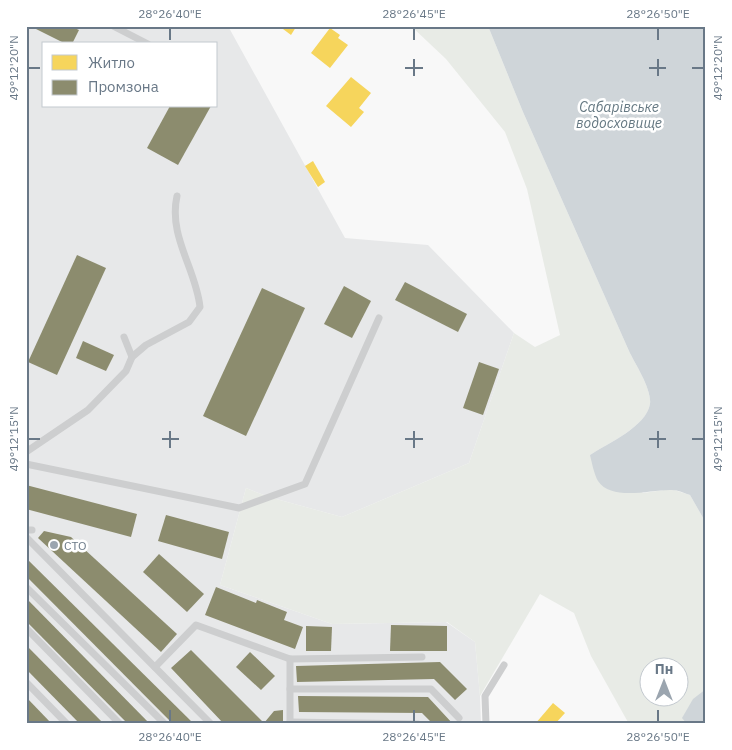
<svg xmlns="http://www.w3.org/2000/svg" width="732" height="750" font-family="'IBM Plex Sans',sans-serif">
<rect width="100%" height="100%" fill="#f8f8f8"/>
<!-- built -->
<path fill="#e7e8e9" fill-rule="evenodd" d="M26,26h202l117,212 83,7 86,88 -45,130 -127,54 -73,-20 -23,-9 -26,97 112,39 114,-2 29,20 5,54 1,28 -455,-1zM44,44h172v62h-172z"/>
<!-- green -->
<path fill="#e8ebe6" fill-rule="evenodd" d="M411,26h77l35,86 106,239c6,13 23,38 21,53 -4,23 -42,39 -60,51l53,38 28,-4 19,6 16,28v201h-77l-38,-68 -17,-43 -34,-19 -60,102 -5,-54 -28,-20 -115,2 -112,-39 26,-97 23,9 73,20 127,-54 45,-130 21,14 25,-12 -33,-146 -22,-57 -59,-73zM650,668h30v30h-30z"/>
<!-- water -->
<g fill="#cfd5d9">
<path d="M488,26h218v497l-16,-28c-6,-2 -12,-5 -18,-5 -20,-1 -60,12 -74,-9 -4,-7 -6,-18 -8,-26 18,-12 56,-28 60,-51 2,-15 -15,-40 -21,-53l-106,-239z"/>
<polygon points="706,689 706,724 687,724 682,718 693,699"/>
</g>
<!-- homes -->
<g fill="#f6d55c">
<polygon points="284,26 294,26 296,27 291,35 283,29"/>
<polygon points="330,28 340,35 338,38 348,45 330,68 311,53"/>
<polygon points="351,77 371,93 359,108 364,112 351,127 326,106"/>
<polygon points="313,161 325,182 318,187 305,166"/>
<polygon points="553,703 565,713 555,724 535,724"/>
</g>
<!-- industry -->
<g fill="#8c8c6e">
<polygon points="30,26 70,26 79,30 72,44 66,44"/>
<polygon points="170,106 211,106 178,165 147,148"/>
<polygon points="77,255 106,268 57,375 28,362"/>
<polygon points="405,282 467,314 458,332 395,300"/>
<polygon points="344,286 371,301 352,338 324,324"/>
<polygon points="262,288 305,308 246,436 203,416"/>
<polygon points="83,341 114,355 106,371 76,358"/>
<polygon points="479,362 499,369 483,415 463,408"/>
<polygon points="26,485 137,514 131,537 26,509"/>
<polygon points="166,515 229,532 222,559 158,541"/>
<polygon points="44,531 71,537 177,634 161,652 38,538"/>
<polygon points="159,554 204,594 187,612 143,572"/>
<polygon points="26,558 194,724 173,724 26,576"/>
<polygon points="216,587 256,603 257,600 287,612 284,620 303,627 295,649 205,615"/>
<polygon points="26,598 150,724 128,724 26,621"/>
<polygon points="391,625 447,626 447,651 390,651"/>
<polygon points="306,626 332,627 331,651 306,651"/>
<polygon points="26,645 104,724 80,724 26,669"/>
<polygon points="191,650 264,723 274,711 283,710 283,724 224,724 171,668"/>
<polygon points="250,652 275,676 261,690 236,667"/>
<polygon points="440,662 467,689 455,700 434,679 297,682 296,666"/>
<polygon points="298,696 428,697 453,724 433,724 422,713 299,712"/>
<polygon points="26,697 52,724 31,724 26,719"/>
</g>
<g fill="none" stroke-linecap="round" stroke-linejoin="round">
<!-- lane -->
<g stroke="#cdcecf" stroke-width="7">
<polyline points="113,26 148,44"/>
<path d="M132,357l14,-12 43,-23 11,-15c-4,-38 -32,-71 -23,-111"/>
<polyline points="26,452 88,410 126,371 132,357 124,337"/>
<polyline points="26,464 239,508 305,484 379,318"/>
<polyline points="26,530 32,530"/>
<polyline points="26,537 211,724"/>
<polyline points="26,587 165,724"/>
<polyline points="26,628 120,724"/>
<polyline points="290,659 290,724"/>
<polyline points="155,667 196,625 290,659 422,657"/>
<polyline points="26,682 67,724"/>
<polyline points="290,689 431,689 459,718"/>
<polyline points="290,722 418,724"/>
<polyline points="486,724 485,696 504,665"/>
</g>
</g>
<!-- ticks -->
<path fill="none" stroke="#697887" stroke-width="2" d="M170,28v12M414,28v12M658,28v12M414,59v17M658,59v17M28,68h12M405,68h18M649,68h17M692,68h12M170,431v17M414,431v17M658,431v17M28,439h12M162,439h17M405,439h18M649,439h17M692,439h12M170,710v12M414,710v12M658,710v12"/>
<!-- markers -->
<circle fill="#9ba5af" stroke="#fff" stroke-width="2" cx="54" cy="545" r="5"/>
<g text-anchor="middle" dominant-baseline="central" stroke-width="5" stroke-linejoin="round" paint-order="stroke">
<!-- poi labels -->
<g font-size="12" fill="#697887" stroke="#fff" text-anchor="start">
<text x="64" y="545">СТО</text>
</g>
<!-- water labels -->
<g font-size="14" font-style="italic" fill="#657882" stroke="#fff">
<text x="619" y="107">Сабарівське<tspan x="619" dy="16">водосховище</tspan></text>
</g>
</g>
<!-- border -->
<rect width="732" height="750" fill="none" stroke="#ffffff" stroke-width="55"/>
<!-- legend -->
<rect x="42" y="42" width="175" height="65" fill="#ffffff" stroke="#c3c9cf"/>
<rect x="52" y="55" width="25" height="15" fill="#f6d55c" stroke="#c3c9cf"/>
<text x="88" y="68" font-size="15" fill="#697887">Житло</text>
<rect x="52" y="80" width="25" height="15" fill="#8c8c6e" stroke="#c3c9cf"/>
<text x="88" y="92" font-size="15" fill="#697887">Промзона</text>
<!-- north arrow -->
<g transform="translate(664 682)"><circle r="24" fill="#ffffff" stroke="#c3c9cf"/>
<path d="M0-4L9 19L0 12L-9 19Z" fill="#9ba5af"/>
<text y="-8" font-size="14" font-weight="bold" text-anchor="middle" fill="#697887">Пн</text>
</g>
<rect x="28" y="28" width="676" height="694" fill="none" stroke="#697887" stroke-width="2"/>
<g font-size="12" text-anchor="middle" fill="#697887">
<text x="170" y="18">28°26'40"E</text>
<text x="414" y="18">28°26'45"E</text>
<text x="658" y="18">28°26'50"E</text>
<text transform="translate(14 68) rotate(-90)" y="4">49°12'20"N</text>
<text transform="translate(718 68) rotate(-90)" y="4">49°12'20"N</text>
<text transform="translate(14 439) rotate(-90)" y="4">49°12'15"N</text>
<text transform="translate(718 439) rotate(-90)" y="4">49°12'15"N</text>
<text x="170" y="741">28°26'40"E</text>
<text x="414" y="741">28°26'45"E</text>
<text x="658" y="741">28°26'50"E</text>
</g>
</svg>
